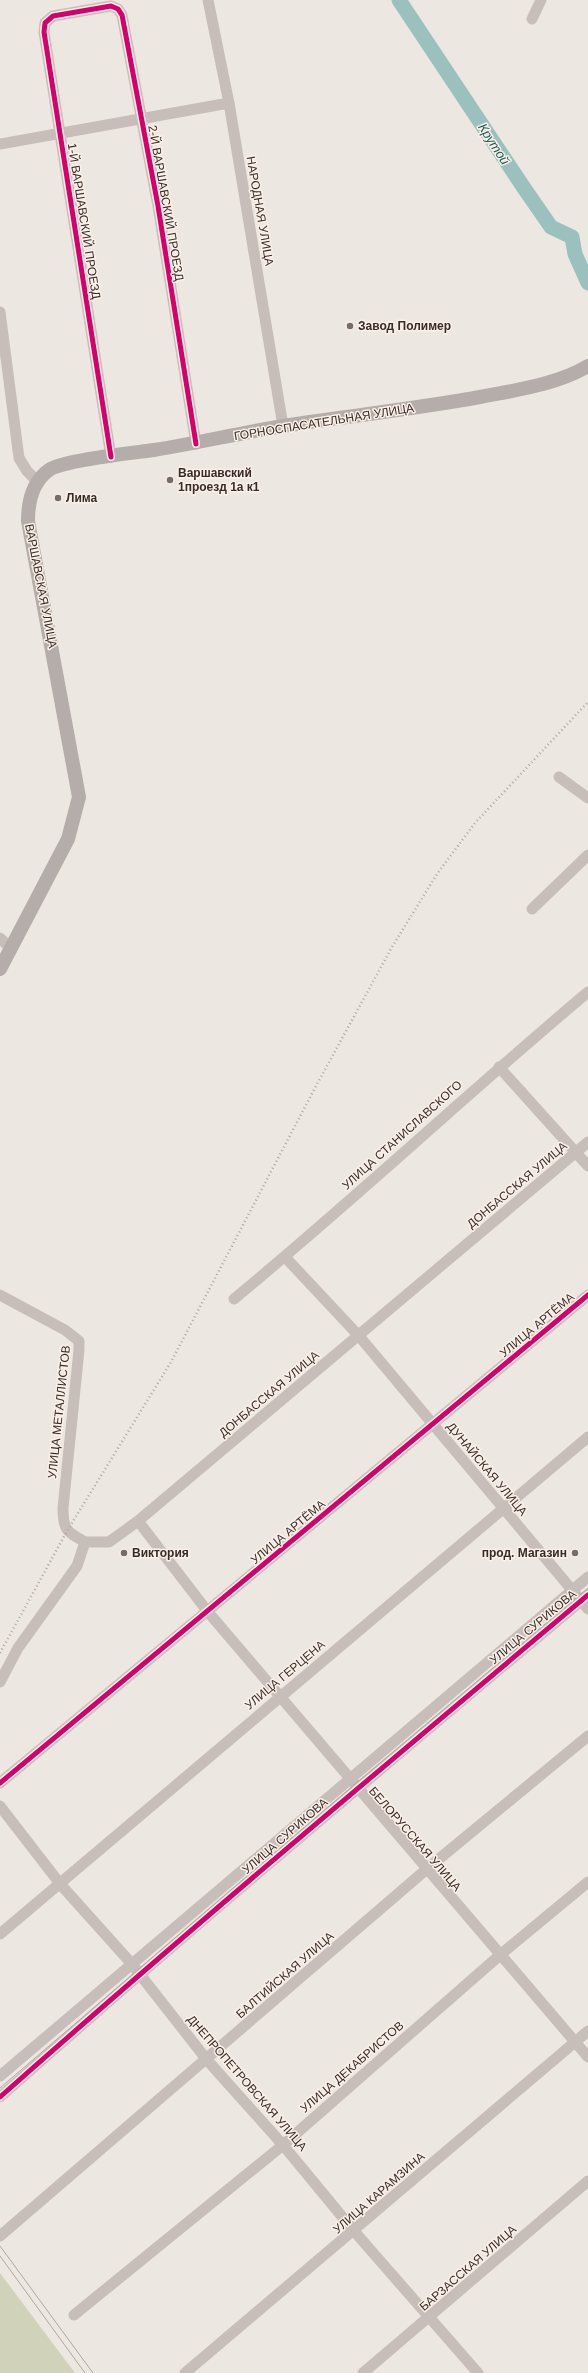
<svg xmlns="http://www.w3.org/2000/svg" width="588" height="2373" font-family="Helvetica,sans-serif">
<rect width="100%" height="100%" fill="#ede7e1"/>
<!-- green -->
<polygon fill="#d0d3ba" points="0,2273 75,2373 0,2373"/>
<g fill="none" stroke-linecap="round" stroke-linejoin="round">
<!-- river -->
<polyline stroke="#9bc1be" stroke-width="15" points="399,0 524,188 551,227 572,237 575,254 588,283"/>
<!-- minor -->
<g stroke="#c7beb9" stroke-width="11">
<polyline points="208,0 229,103 283,426"/>
<polyline points="532,19 541,0"/>
<polyline points="0,144 229,103"/>
<polyline points="0,312 19,458 27,471 38,482"/>
<polyline points="111,457 44,32 45,23 53,16 111,6 118,9 122,15 158,206 196,444"/>
<polyline points="559,777 588,798"/>
<polyline points="532,909 588,855"/>
<polyline points="0,938 11,949"/>
<polyline points="499,1067 588,1166"/>
<polyline points="285,1257 359,1336 588,1609"/>
<path d="M0,1295l65,35 14,11v9l-16,158c0,22 3,23 22,34"/>
<path d="M234,1299c121,-100 235,-207 354,-307"/>
<polyline points="138,1521 208,1612 588,2057"/>
<polyline points="85,1542 109,1542 138,1521 588,1142"/>
<polyline points="0,1682 18,1648 77,1566 85,1542"/>
<polyline points="0,1783 588,1295"/>
<polyline points="0,1806 61,1885 131,1963 207,2060 283,2145 354,2231 478,2373"/>
<polyline points="0,1934 588,1437"/>
<polyline points="0,2076 588,1577"/>
<path d="M0,2097c193,-171 390,-336 588,-502"/>
<polyline points="0,2236 428,1868 588,1736"/>
<polyline points="74,2315 283,2145 500,1955 588,1882"/>
<polyline points="185,2373 588,2031"/>
<polyline points="363,2373 588,2181"/>
</g>
<!-- major -->
<path stroke="#b5ada9" stroke-width="14" d="M0,969l68,-130 11,-42 -51,-276c0,-20 4,-39 21,-51 15,-10 84,-17 105,-20 43,-7 86,-17 129,-24 66,-10 131,-17 197,-29 36,-7 76,-12 108,-31"/>
<!-- tram -->
<g stroke="#aea7a3" stroke-width="1">
<polyline points="0,2088 355,1784 588,1588"/>
<polyline points="0,2246 93,2373"/>
<polyline points="0,2256 85,2373"/>
</g>
<!-- rail -->
<polyline stroke="#aea7a3" stroke-width="2.5" stroke-dasharray="1 3" stroke-linecap="butt" points="0,1653 67,1531 171,1362 316,1086 392,947 437,874 475,823 588,702"/>
<defs>
<g id="cycleway">
<polyline points="111,457 44,32 45,23 53,16 111,6 118,9 122,15 158,206 196,444"/>
<polyline points="0,1783 588,1295"/>
<path d="M0,2097c193,-171 390,-336 588,-502"/>
</g>
</defs>
<!-- cycleway casing -->
<use href="#cycleway" stroke="#faf0e8" stroke-width="8"/>
<!-- cycleway -->
<use href="#cycleway" stroke="#d6006c" stroke-width="5"/>
</g>
<!-- markers -->
<g fill="#776d68" stroke="#faf0e8" stroke-width="1.5">
<circle cx="350" cy="326" r="4"/>
<circle cx="170" cy="480" r="4"/>
<circle cx="58" cy="498" r="4"/>
<circle cx="124" cy="1553" r="4"/>
<circle cx="575" cy="1553" r="4"/>
</g>
<g text-anchor="middle" dominant-baseline="central" stroke-width="3" stroke-linejoin="round" paint-order="stroke">
<!-- street labels -->
<g font-size="12" fill="#372b27" stroke="#faf0e8">
<text transform="translate(166 203) rotate(80)">2-Й ВАРШАВСКИЙ ПРОЕЗД</text>
<text transform="translate(260 211) rotate(80)">НАРОДНАЯ УЛИЦА</text>
<text transform="translate(84 221) rotate(81)">1-Й ВАРШАВСКИЙ ПРОЕЗД</text>
<text transform="translate(324 422) rotate(-9)">ГОРНОСПАСАТЕЛЬНАЯ УЛИЦА</text>
<text transform="translate(41 586) rotate(79)">ВАРШАВСКАЯ УЛИЦА</text>
<text transform="translate(402 1135) rotate(-42)">УЛИЦА СТАНИСЛАВСКОГО</text>
<text transform="translate(517 1185) rotate(-40)">ДОНБАССКАЯ УЛИЦА</text>
<text transform="translate(537 1325) rotate(-40)">УЛИЦА АРТЁМА</text>
<text transform="translate(269 1394) rotate(-40)">ДОНБАССКАЯ УЛИЦА</text>
<text transform="translate(59 1412) rotate(-84)">УЛИЦА МЕТАЛЛИСТОВ</text>
<text transform="translate(487 1469) rotate(50)">ДУНАЙСКАЯ УЛИЦА</text>
<text transform="translate(288 1532) rotate(-40)">УЛИЦА АРТЁМА</text>
<text transform="translate(533 1627) rotate(-40)">УЛИЦА СУРИКОВА</text>
<text transform="translate(285 1675) rotate(-40)">УЛИЦА ГЕРЦЕНА</text>
<text transform="translate(285 1836) rotate(-41)">УЛИЦА СУРИКОВА</text>
<text transform="translate(415 1839) rotate(49)">БЕЛОРУССКАЯ УЛИЦА</text>
<text transform="translate(285 1975) rotate(-41)">БАЛТИЙСКАЯ УЛИЦА</text>
<text transform="translate(352 2067) rotate(-41)">УЛИЦА ДЕКАБРИСТОВ</text>
<text transform="translate(247 2083) rotate(49)">ДНЕПРОПЕТРОВСКАЯ УЛИЦА</text>
<text transform="translate(379 2193) rotate(-41)">УЛИЦА КАРАМЗИНА</text>
<text transform="translate(468 2268) rotate(-41)">БАРЗАССКАЯ УЛИЦА</text>
</g>
<!-- poi labels -->
<g font-size="12" font-weight="bold" fill="#372b27" stroke="#faf0e8" text-anchor="start">
<text x="358" y="326">Завод Полимер</text>
<text x="178" y="473">Варшавский<tspan x="178" dy="14">1проезд 1а к1</tspan></text>
<text x="66" y="498">Лима</text>
<text x="132" y="1553">Виктория</text>
<text x="567" y="1553" text-anchor="end">прод. Магазин</text>
</g>
<!-- water labels -->
<g font-size="13" font-style="italic" fill="#1b5b5a" stroke="#faf0e8">
<text transform="translate(494 144) rotate(57)">Крутой</text>
</g>
</g>
</svg>
